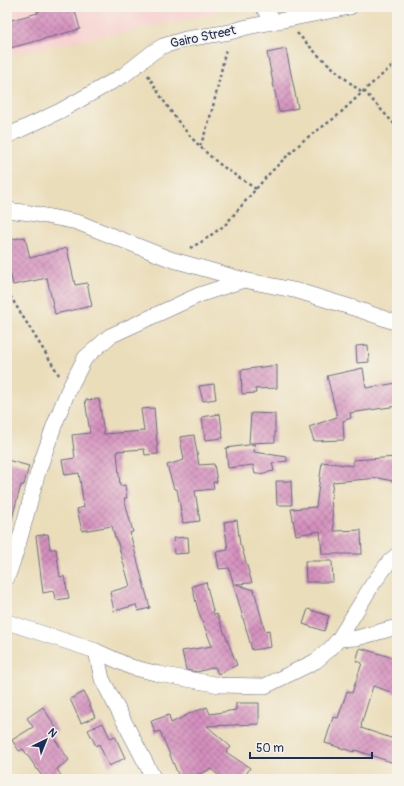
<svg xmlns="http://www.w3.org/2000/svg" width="404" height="786" font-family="Pangolin,sans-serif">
<defs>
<pattern id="building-cross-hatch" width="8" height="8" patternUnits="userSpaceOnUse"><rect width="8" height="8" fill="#d48fbd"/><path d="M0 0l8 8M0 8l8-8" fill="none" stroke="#ab759d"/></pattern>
</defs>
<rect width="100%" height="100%" fill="#f7f3e8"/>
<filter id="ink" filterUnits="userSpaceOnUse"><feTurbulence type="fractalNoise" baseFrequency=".025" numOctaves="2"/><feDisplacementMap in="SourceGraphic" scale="8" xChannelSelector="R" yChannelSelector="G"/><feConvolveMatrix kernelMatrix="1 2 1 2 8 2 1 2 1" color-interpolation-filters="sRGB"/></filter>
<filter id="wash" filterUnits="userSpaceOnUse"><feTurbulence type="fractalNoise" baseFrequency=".012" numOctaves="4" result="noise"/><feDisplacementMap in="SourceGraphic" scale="16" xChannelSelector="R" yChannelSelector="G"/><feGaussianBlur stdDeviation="0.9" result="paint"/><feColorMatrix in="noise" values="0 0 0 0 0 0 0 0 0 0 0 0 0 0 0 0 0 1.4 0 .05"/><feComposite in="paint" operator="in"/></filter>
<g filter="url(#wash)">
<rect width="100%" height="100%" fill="#eaddb9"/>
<!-- built -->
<polygon fill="#f7d0cf" points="7,7 217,7 218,13 7,55"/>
<g id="blocks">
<!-- building -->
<g fill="url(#building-cross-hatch)">
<polygon points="37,7 74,7 80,29 7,49 7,21 38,13"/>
<polygon points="286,49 298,108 279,112 267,53"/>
<polygon points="25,237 30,258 67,248 75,285 87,283 92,306 55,314 47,278 13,285 7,258 7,240"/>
<polygon points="368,345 369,362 357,363 356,346"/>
<polygon points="277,365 277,388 255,389 256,393 242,394 241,370"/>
<polygon points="363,368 366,388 397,383 397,406 350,413 351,418 343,421 344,440 314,441 309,427 337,417 327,376"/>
<polygon points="214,384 216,399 203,401 199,386"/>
<polygon points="99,399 104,434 144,431 141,409 154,408 158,454 145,455 144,449 117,451 120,486 125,485 127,498 124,498 133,532 130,533 150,608 138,611 136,605 114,611 110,592 130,586 116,537 115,538 112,526 82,531 77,509 84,507 79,473 65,475 62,460 75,458 72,435 90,433 85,400"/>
<polygon points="251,413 275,414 275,442 249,443"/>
<polygon points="220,414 223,438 205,440 202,417"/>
<polygon points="194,435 199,465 214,464 217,482 213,482 214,489 195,491 200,521 183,523 177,489 174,489 167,465 184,460 180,437"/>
<polygon points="255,444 254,452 287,457 287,461 272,463 274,471 259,474 255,474 253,465 228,468 226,448"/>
<polygon points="397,457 397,482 379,478 333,482 331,498 334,531 361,530 362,554 322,554 320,531 296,535 291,509 316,507 322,462 353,466 353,460"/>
<polygon points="7,460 29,466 24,485 21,485 11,522 7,521"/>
<polygon points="276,481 291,481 292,505 277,505"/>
<polygon points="237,520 240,545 241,545 252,583 236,584 254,590 265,631 269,630 271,647 252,650 229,568 219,569 216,552 228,550 224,522"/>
<polygon points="48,534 50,549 56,549 60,577 64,576 69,598 56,600 53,591 43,593 36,536"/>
<polygon points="188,537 189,553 174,554 173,538"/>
<polygon points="305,561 332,561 333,582 306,582"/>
<polygon points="206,582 214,615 217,614 237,665 218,674 215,667 197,672 186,670 182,651 212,646 198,610 192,586"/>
<polygon points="308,609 329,616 324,631 303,624"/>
<polygon points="360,648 397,659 397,694 373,686 361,725 362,726 361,728 397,740 397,764 355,750 354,752 325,743 333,717 338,718 347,691 352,693 362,663 356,661"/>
<polygon points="84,692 95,717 81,723 70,699"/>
<polygon points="236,703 259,703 259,724 207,726 231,747 226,752 250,768 243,779 223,779 211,769 187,779 180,779 160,731 155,733 151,721 169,715 171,723 197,710 197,711 207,707 210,714 236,710"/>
<polygon points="43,707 58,731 52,735 69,760 57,769 63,779 44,779 23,749 19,751 12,740 33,727 27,718"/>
<polygon points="103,723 110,738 115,736 125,758 109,766 99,744 96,746 88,730"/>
</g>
</g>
</g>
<g filter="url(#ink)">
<use href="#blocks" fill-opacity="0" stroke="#636c7e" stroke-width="1"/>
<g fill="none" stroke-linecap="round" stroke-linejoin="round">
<defs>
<g id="street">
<polyline points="263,7 274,21"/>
<polyline points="7,136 60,111 124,75 153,52 163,46 186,39 230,32 247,27 350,7"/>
<polyline points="7,210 30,213 77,222 170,259 244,280 298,291 357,309 397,323"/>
<polyline points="7,578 17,549 38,472 54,426 68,391 85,358 110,336 199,295 244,280"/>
<polyline points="7,622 96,651 131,667 159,674 220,685 265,686 316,661 330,649 339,639 372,585 389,562 397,555"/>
<polyline points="339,639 357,638 397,627"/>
<polyline points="96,651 102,679 154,779"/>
</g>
</defs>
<!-- street casing -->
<use href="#street" stroke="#636c7e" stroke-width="16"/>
<!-- path -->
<g stroke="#636c7e" stroke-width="2.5" stroke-dasharray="3 3" stroke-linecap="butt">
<polyline points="297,33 318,55 362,93"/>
<path d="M148,75c16,28 36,58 61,80 14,13 31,23 47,34"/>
<polyline points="364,91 397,127"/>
<path d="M200,146c13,-32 19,-65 26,-98"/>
<polyline points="190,248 203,241 225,225 267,176 284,159 304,140 336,117 368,87 397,62"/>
<polyline points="7,291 59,375"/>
</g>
<!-- street -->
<use href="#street" stroke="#fff" stroke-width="15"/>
</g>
</g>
<g text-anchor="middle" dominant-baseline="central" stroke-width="3" stroke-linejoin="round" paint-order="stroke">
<!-- street labels -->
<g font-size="13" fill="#1b2f5e" stroke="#f7f3e8">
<text transform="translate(203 37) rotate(-12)">Gairo Street</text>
</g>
</g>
<!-- margin -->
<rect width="404" height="786" fill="none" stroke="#f7f3e8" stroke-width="24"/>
<!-- north arrow -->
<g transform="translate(46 740) rotate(43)" stroke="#f7f3e8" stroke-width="3" paint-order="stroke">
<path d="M0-3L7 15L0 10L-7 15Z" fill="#1b2f5e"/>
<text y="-6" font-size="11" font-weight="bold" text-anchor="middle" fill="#1b2f5e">N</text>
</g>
<!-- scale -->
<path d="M250 752v6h122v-6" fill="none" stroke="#1b2f5e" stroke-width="2"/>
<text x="256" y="752" font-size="12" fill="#1b2f5e" stroke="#f7f3e8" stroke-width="3" paint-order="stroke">50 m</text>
</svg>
